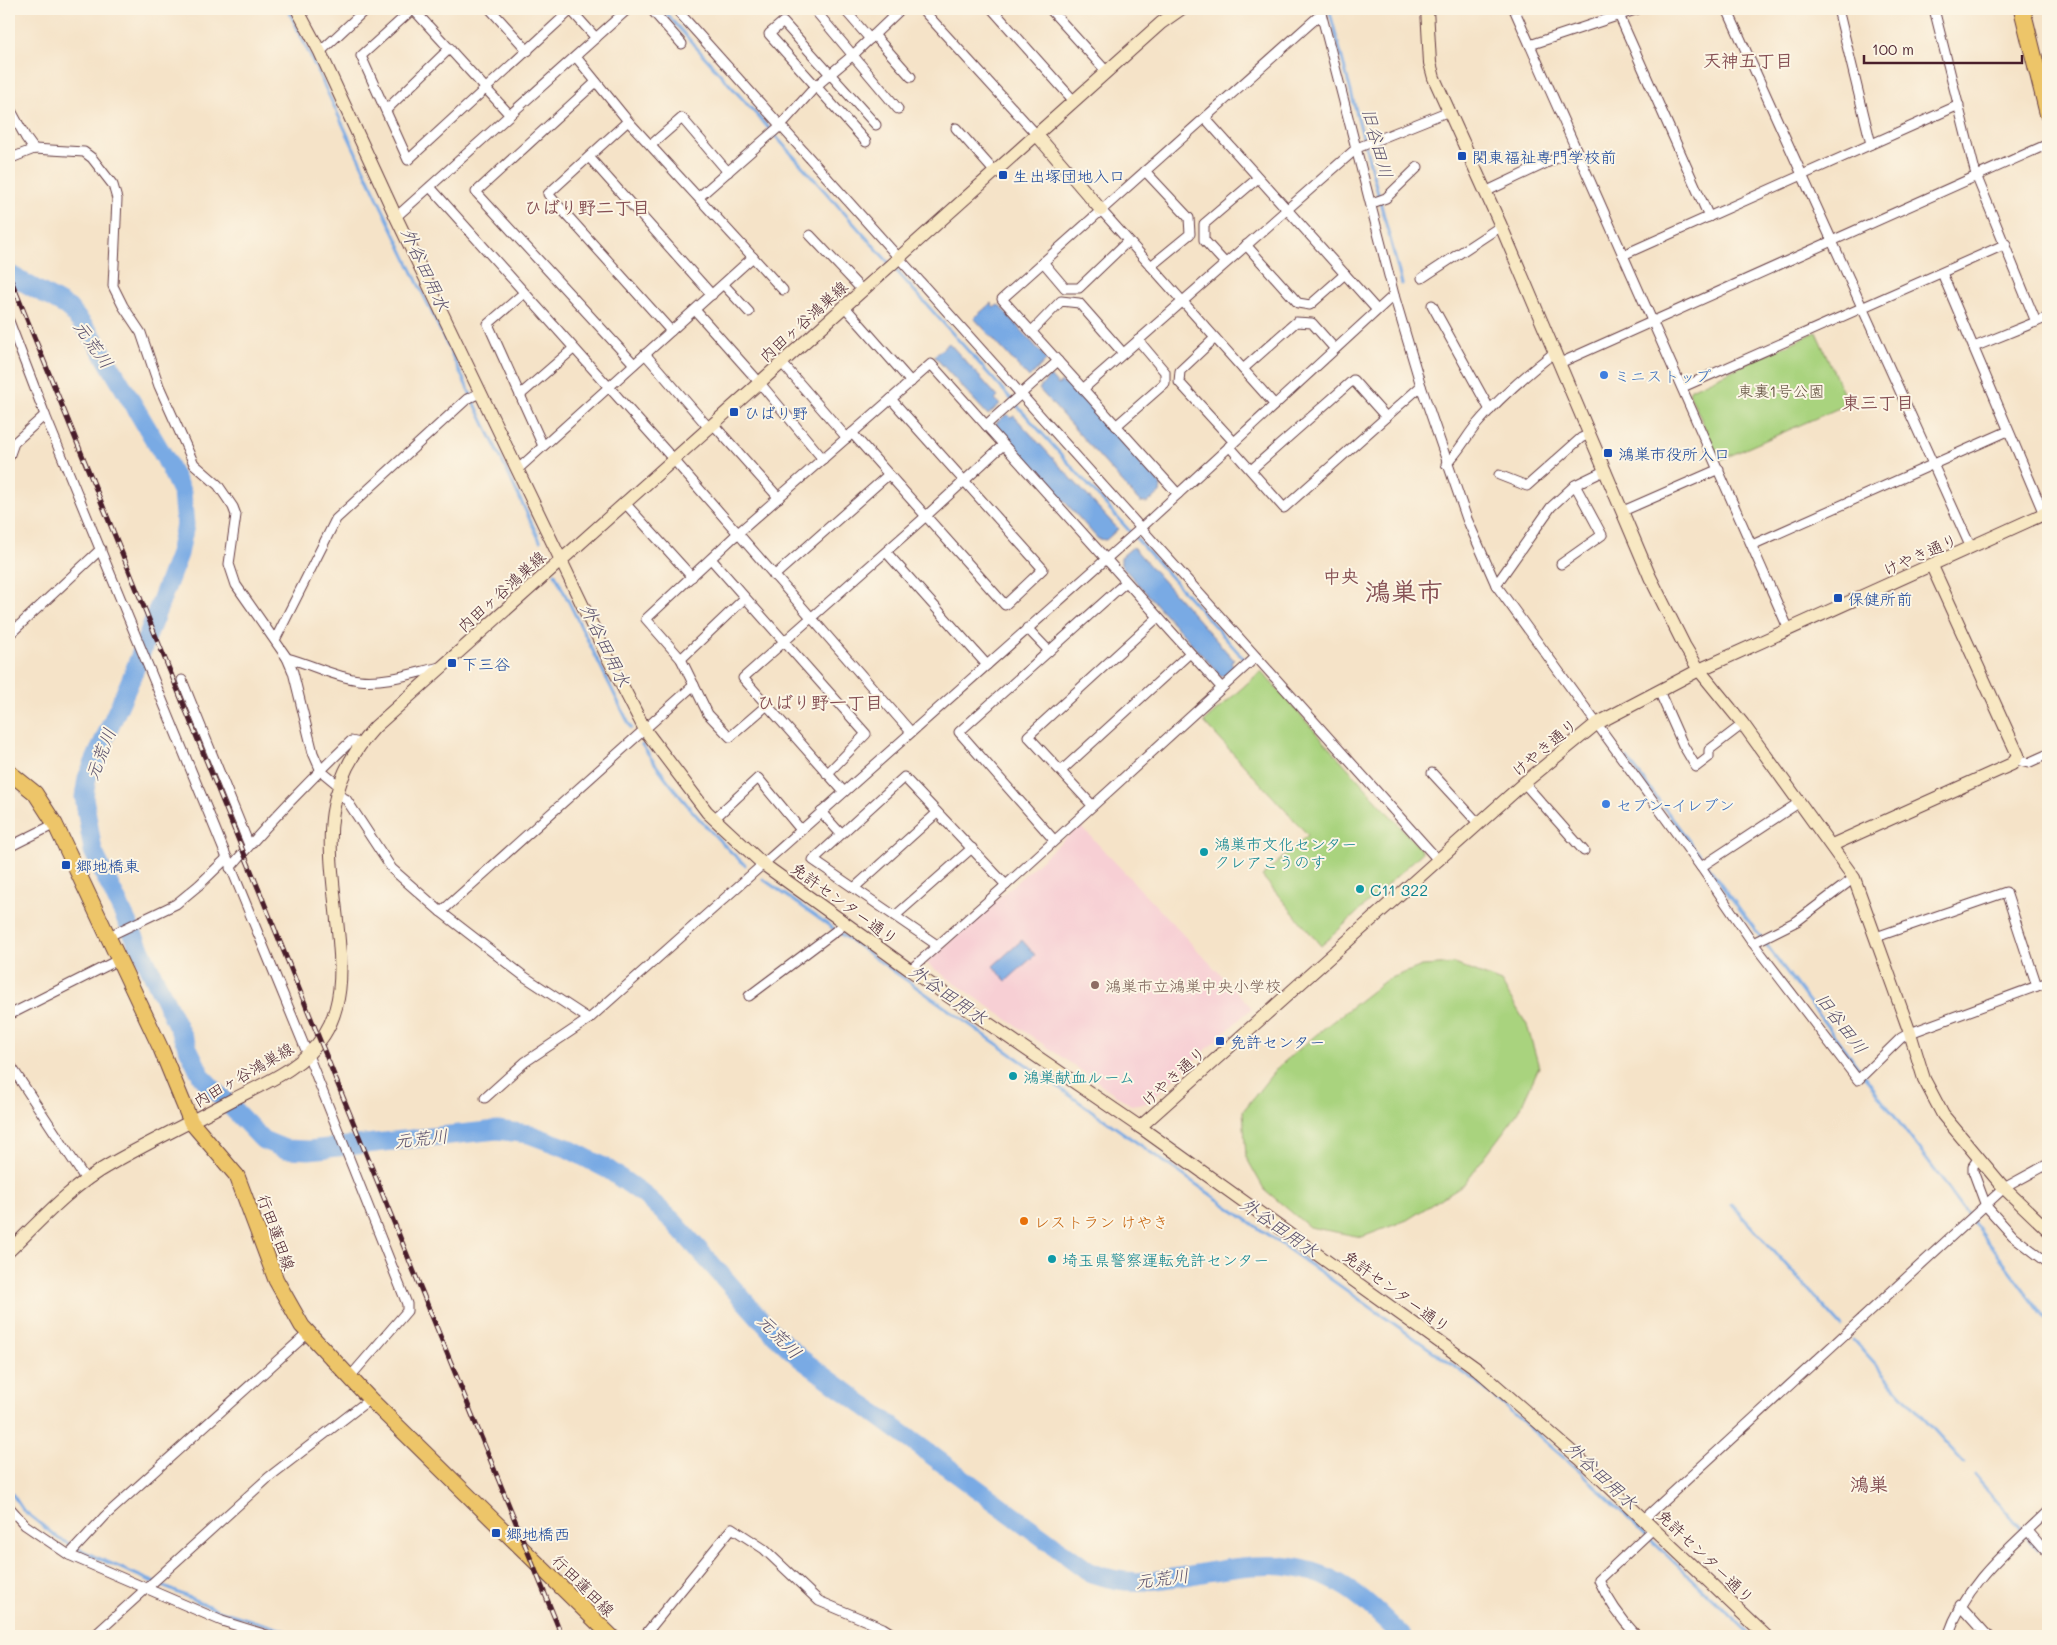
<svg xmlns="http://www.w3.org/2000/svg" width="2057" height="1645" font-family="Mali,'Klee One',sans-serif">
<rect width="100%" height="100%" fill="#fcf5e5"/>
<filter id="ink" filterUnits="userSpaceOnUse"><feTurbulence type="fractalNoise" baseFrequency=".02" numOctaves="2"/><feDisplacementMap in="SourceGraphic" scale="10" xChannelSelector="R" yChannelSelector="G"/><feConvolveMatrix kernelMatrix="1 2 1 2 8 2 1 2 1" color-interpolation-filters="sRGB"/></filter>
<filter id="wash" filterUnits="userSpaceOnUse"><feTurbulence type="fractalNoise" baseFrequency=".0096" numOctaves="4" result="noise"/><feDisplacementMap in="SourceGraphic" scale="20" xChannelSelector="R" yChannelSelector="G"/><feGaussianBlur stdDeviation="1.12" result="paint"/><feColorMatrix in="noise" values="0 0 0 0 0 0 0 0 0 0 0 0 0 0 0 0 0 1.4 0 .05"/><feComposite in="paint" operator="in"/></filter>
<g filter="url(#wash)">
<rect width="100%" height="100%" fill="#f5e3c8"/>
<!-- built -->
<polygon fill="#f7cfd4" points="1080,825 1252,1008 1147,1103 1131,1105 926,963"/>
<!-- green -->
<g fill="#a9d37e" stroke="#7a7954">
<polygon points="1816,332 1848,404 1720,460 1689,393 1691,389"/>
<polygon points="1261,671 1423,852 1321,946 1262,876 1308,835 1204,722"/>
<polygon points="1455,964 1501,982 1527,1025 1539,1067 1519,1111 1464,1184 1407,1220 1362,1237 1309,1227 1264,1189 1246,1157 1243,1111 1277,1068 1323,1029 1386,980 1422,966"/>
</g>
<!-- water -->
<g fill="#79aae4" stroke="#626488">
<polygon points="991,303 994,307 999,305 1047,359 1029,378 974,318"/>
<polygon points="949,343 998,397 995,400 1000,404 988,415 934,356"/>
<polygon points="1050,376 1058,385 1062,382 1065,385 1069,381 1161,485 1160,493 1147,503 1140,502 1039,389"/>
<polygon points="1007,414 1011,418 1014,416 1118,529 1106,540 1098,539 997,426 996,423"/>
<polygon points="1133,547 1234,660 1231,663 1234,667 1225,676 1220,675 1121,565 1121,557"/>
<polygon points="1022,940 1035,955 1006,981 993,966"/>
</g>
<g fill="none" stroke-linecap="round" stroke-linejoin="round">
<!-- stream -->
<g stroke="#79aae4" stroke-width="3">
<polyline points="288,9 540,541"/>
<polyline points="662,9 889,263"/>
<polyline points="1329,9 1402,284"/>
<polyline points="893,267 1245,660"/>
<polyline points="555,574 631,728"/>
<path d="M642,745c30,44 63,84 103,120"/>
<polyline points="1627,758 2048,1322"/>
<polyline points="763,879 1478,1383 1578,1470 1751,1636"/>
<polyline points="1731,1204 1842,1327"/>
<polyline points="1853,1340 1964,1463"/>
<polyline points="1975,1476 2038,1549"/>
<polyline points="9,1489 23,1510 59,1539 98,1558 218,1610 303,1636"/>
</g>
<!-- river -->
<path stroke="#79aae4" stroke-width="19" d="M9,274l60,34 26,32 70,118 17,35 3,32 -6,29 -48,125 -44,99 -3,19 9,54 109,226 61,63 22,9 24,1 188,-20 32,4 38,14 42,22 34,24 30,27 101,113 26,24 291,215c38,13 55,9 94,3 58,-10 109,-22 162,12 21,13 38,32 55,48"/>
</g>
</g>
<g filter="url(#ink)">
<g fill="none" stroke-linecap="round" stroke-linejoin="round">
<defs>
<g id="street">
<polyline points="490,9 528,51"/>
<polyline points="570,9 596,38"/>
<polyline points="651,9 682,44"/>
<polyline points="676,9 1439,861"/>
<polyline points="814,9 898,109"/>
<polyline points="844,9 870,39"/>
<polyline points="922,9 1036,134"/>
<polyline points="992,9 1074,101"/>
<polyline points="1050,9 1107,72"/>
<polyline points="1320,9 1394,295 1421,386 1467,519 1496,585 1701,867 1753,943 1797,921 1854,878"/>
<polyline points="1514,9 1789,630"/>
<polyline points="1727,9 1971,548"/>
<polyline points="1838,9 1871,144"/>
<polyline points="1934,9 1976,175 2036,322"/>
<polyline points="1619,15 1709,217"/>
<polyline points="874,35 911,77"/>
<polyline points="1530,45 1638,9"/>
<polyline points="320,52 366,9"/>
<polyline points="576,57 628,121 783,290"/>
<polyline points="596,82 476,192 634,364"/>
<polyline points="9,107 26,138 34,149"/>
<polyline points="386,110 450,48"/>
<polyline points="510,115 413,9 361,56 408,160 571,10"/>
<polyline points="1205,118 1377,310"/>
<polyline points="628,121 548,194 671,331"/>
<polyline points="956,128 994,171"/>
<polyline points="866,142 769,34 783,22 876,125"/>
<polyline points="651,145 682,118 728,172"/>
<polyline points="589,157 712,295"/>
<polyline points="9,159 34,149 84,152 92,158 113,185 117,199 113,286 123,306 141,333 159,386 194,464 218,485 233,507 236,515 229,564 236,585 287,658 293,672 313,753 321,771 338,785"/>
<polyline points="1145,171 1189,218 1190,234 1151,266"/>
<polyline points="430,187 674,460 911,732"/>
<polyline points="1485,192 1576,149"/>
<polyline points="699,197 780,126 816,86 853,55 901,9"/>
<polyline points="1372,203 1386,198 1418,167"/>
<polyline points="1101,210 1275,405"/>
<polyline points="396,217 628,9"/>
<polyline points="810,235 862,290"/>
<polyline points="1246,245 1298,303 1310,305 1345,274"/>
<polyline points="1623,255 1959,105"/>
<polyline points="1043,262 1065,288 1079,288 1128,241"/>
<polyline points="1225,263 1204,240 1204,224 1258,178"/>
<polyline points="1942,273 2044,514"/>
<polyline points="1422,278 1501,226"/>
<polyline points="724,285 749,312"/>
<polyline points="524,293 488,324 543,446"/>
<polyline points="1432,305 1490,410"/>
<polyline points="844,306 911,382"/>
<polyline points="695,310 759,382 823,459"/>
<polyline points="9,321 45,415 308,1055 407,1304 407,1311 349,1378"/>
<polyline points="1032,331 1061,301 1079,303 1123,353"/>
<polyline points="1215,338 1180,371 1179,382 1234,442"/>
<polyline points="1974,347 2048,317"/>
<polyline points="645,354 709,428"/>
<polyline points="781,362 847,438"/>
<polyline points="1560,363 2048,144"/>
<polyline points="1243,369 1296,322 1312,323 1335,349"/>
<polyline points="1683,387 2006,244"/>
<polyline points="1083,389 1357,148 1449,111"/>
<polyline points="520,395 573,349"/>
<polyline points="713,424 779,498"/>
<polyline points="986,425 1058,361"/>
<polyline points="1116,426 1165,383 1165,372 1138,340"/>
<polyline points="852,433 1005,605 1043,569 891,399"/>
<polyline points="1229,446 1284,508 1421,386"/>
<polyline points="9,457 14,443 45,415"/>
<path d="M1446,464c13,-12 20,-27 31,-40 23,-27 50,-50 78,-72"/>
<polyline points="517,470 753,257"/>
<polyline points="1251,470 1353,380 1386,417"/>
<polyline points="1499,475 1527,486 1581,438 1590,434"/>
<polyline points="1178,494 1002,299 1321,14"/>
<polyline points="624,502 692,577"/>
<polyline points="1623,511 1719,469"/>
<polyline points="1752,545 2008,431"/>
<polyline points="886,552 987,665"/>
<polyline points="711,559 866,734 827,774"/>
<polyline points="1561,564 1602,535 1575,485"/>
<polyline points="774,576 888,475"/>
<polyline points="1496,585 1551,507 1575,485 1606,470"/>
<polyline points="1027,628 1049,651"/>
<polyline points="9,635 101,549"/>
<polyline points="275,640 336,519 467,399 480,393"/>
<path d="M287,658c24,6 47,19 72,22 26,3 55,-7 81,-13"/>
<polyline points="681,659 745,598"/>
<polyline points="182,680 249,845"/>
<polyline points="1659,691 1683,745 1696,767 1709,757 1709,750 1743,724"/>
<polyline points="766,706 730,737 708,714 681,659 646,619 737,534 931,364 1221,687"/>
<polyline points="2016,760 2028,763 2048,754"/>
<polyline points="1061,771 1190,653"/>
<polyline points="1432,773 1479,824"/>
<polyline points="1524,783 1584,851"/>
<polyline points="844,792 743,678 925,517 1003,445"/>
<polyline points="335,794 346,799 392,869 441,912 525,977 589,1019"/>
<polyline points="1092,805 1028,736 1157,618"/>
<polyline points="821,812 841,834"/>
<polyline points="714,819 758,778 801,830"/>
<polyline points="1054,840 959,732 1126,582"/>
<polyline points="9,847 55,824"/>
<polyline points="1701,867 1800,802"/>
<path d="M230,868c38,-45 79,-87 121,-127l9,2"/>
<polyline points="854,888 937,813"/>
<polyline points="441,912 694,685"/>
<polyline points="895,916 972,848"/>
<polyline points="107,937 176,904 199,885 227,858"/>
<polyline points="1876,937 2006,892 2037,986"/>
<polyline points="1753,943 1858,1080 1901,1038 1910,1033 2048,982"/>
<polyline points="937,945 813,860 904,777 1006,885"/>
<polyline points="910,970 1006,885 1256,657"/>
<polyline points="749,996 845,924"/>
<polyline points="9,1015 118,960"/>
<polyline points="9,1063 86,1180"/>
<polyline points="485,1098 525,1062 589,1019 1141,528 1394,295"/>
<polyline points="1978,1159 1973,1166 1973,1171 1986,1206 2013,1236 2048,1263"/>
<polyline points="9,1507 25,1525 69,1555 222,1621 270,1636"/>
<polyline points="1644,1519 2004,1188 2048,1164"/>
<polyline points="2028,1531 2048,1554"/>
<polyline points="69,1555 105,1516 308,1333"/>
<polyline points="1960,1605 1988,1636"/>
<polyline points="94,1636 269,1477 370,1399"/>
<polyline points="644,1636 732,1528 764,1549 819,1601 883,1628 896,1636"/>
<path d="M1637,1636c-16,-17 -29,-35 -38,-56l54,-51"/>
<path d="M1948,1636c18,-54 60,-86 100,-125"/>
</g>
<g id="secondary">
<polyline points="297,9 320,52 396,217 606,654 645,730 707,812 763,864 910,970 1140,1127 1477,1369 1580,1459 1766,1636"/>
<polyline points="1427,9 1430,63 1434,78 1501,226 1650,577 1684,645 1699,670 1743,724 1854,878 1910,1033 1924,1079 1943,1115 2004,1188 2048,1230"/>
<polyline points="1036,134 1101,210"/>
<polyline points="1832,845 2012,764 2018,755 1932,566"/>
<polyline points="1140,1127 1524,783 1596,724 1699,670 2048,512"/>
<path d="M9,1251c31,-30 62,-65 100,-86 40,-23 82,-43 123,-65 33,-17 71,-32 92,-65 18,-28 18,-62 15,-94 -7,-83 -26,-146 36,-214l786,-704 20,-14"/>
</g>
<polyline id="primary" points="9,772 35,793 55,824 161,1049 191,1122 237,1176 276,1280 302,1326 370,1399 611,1636"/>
<polyline id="highway" points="2022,9 2048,114"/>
</defs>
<!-- street casing -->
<use href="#street" stroke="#643c43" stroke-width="11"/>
<!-- secondary casing -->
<use href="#secondary" stroke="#643c43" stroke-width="14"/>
<!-- primary casing -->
<use href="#primary" stroke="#643c43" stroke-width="17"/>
<!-- highway casing -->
<use href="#highway" stroke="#643c43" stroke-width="18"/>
<!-- street -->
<use href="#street" stroke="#fff" stroke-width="9"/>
<!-- secondary -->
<use href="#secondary" stroke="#f8e8c3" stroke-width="12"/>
<!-- primary -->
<use href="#primary" stroke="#edc569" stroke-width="15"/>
<!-- highway -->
<use href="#highway" stroke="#edc569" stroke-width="16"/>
<defs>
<polyline id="rail" points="9,275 562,1636"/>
</defs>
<!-- rail casing -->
<use href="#rail" stroke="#4a1f2b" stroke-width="5"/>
<!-- rail -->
<use href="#rail" stroke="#fcf5e5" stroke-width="3" stroke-dasharray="9" stroke-linecap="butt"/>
</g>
</g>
<!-- markers -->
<g fill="#1a4fb4" stroke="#fcf5e5" stroke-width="2">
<rect x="1457" y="151" width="10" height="10" rx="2.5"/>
<rect x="998" y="170" width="10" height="10" rx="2.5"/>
<rect x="729" y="407" width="10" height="10" rx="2.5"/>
<rect x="1603" y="448" width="10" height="10" rx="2.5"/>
<rect x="1833" y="593" width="10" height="10" rx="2.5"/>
<rect x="447" y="658" width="10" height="10" rx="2.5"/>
<rect x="61" y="860" width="10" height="10" rx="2.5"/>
<rect x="1215" y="1036" width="10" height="10" rx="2.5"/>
<rect x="491" y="1528" width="10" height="10" rx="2.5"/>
</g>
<g fill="#3f7fe0" stroke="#fcf5e5" stroke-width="2">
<circle cx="1604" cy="375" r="5"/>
<circle cx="1606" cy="804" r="5"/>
</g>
<g fill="#0f9aa8" stroke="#fcf5e5" stroke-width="2">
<circle cx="1204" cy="852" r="5"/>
<circle cx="1360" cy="889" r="5"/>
<circle cx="1013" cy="1076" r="5"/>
<circle cx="1052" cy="1259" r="5"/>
</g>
<circle fill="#8d6e63" stroke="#fcf5e5" stroke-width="2" cx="1095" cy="985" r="5"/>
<circle fill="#e8710a" stroke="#fcf5e5" stroke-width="2" cx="1024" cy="1221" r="5"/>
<g text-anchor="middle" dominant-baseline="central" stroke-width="4" stroke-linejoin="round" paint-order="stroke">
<!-- transit labels -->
<g font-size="16" fill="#164399" stroke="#fcf5e5" text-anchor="start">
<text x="1472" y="156">関東福祉専門学校前</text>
<text x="1013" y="175">生出塚団地入口</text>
<text x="744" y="412">ひばり野</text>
<text x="1618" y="453">鴻巣市役所入口</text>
<text x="1848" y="598">保健所前</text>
<text x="462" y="663">下三谷</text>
<text x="76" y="865">郷地橋東</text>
<text x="1230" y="1041">免許センター</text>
<text x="506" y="1533">郷地橋西</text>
</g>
<!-- street labels -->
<g font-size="16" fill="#4a1f2b" stroke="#fcf5e5">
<text transform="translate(803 321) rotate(-42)">内田ヶ谷鴻巣線</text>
<text transform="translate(1920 554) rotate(-24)">けやき通り</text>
<text transform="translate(501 591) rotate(-42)">内田ヶ谷鴻巣線</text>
<text transform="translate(1544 747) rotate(-40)">けやき通り</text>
<text transform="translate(845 903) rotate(36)">免許センター通り</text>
<text transform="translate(243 1074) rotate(-30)">内田ヶ谷鴻巣線</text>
<text transform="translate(1173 1076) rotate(-42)">けやき通り</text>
<text transform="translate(277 1232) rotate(70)">行田蓮田線</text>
<text transform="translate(1397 1291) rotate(36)">免許センター通り</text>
<text transform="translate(1706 1556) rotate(44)">免許センター通り</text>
<text transform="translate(584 1585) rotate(45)">行田蓮田線</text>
</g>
<!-- shop labels -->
<g font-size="16" fill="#366cbe" stroke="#fcf5e5" text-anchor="start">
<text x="1614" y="375">ミニストップ</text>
<text x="1616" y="804">セブン-イレブン</text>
</g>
<!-- park labels -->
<g font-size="16" fill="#654" stroke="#fcf5e5">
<text x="1781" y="390">東裏1号公園</text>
</g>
<!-- culture labels -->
<g font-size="16" fill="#0d838f" stroke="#fcf5e5" text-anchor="start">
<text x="1214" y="843">鴻巣市文化センター<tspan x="1214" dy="18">クレアこうのす</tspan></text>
<text x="1370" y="889">C11 322</text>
<text x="1023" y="1076">鴻巣献血ルーム</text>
<text x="1062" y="1259">埼玉県警察運転免許センター</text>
</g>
<!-- education labels -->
<g font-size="16" fill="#785e54" stroke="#fcf5e5" text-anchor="start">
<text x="1105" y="985">鴻巣市立鴻巣中央小学校</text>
</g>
<!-- food labels -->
<g font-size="16" fill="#c56008" stroke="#fcf5e5" text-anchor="start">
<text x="1034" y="1221">レストラン けやき</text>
</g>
<!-- neighbourhood labels -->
<g font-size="18" font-weight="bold" fill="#865054" stroke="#fcf5e5">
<text x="1748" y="60">天神五丁目</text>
<text x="587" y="207">ひばり野二丁目</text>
<text x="1878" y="402">東三丁目</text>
<text x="1341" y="576">中央</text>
<text x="820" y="702">ひばり野一丁目</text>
</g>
<!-- water labels -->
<g font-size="18" font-style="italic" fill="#5a506c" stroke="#fcf5e5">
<text transform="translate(1378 143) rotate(75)">旧谷田川</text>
<text transform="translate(426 269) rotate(65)">外谷田用水</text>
<text transform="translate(94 344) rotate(55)">元荒川</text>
<text transform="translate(606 645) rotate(64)">外谷田用水</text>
<text transform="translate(100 754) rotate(-69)">元荒川</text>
<text transform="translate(949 994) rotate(35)">外谷田用水</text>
<text transform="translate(1842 1023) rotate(53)">旧谷田川</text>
<text transform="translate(421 1138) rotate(-6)">元荒川</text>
<text transform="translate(1280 1227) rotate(35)">外谷田用水</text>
<text transform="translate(780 1336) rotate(46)">元荒川</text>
<text transform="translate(1602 1475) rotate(43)">外谷田用水</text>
<text transform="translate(1162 1578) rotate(-7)">元荒川</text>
</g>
<!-- quarter labels -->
<g font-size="19" font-weight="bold" fill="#865054" stroke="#fcf5e5">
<text x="1869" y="1483">鴻巣</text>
</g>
<!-- town labels -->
<g font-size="26" font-weight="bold" fill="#865054" stroke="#fcf5e5">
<text x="1404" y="591">鴻巣市</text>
</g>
</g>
<!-- margin -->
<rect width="2057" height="1645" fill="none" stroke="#fcf5e5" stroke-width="30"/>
<!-- scale -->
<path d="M1864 55v8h158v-8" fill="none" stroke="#4a1f2b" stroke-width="2.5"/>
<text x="1872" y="55" font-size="15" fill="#4a1f2b" stroke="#fcf5e5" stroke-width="4" paint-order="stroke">100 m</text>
</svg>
